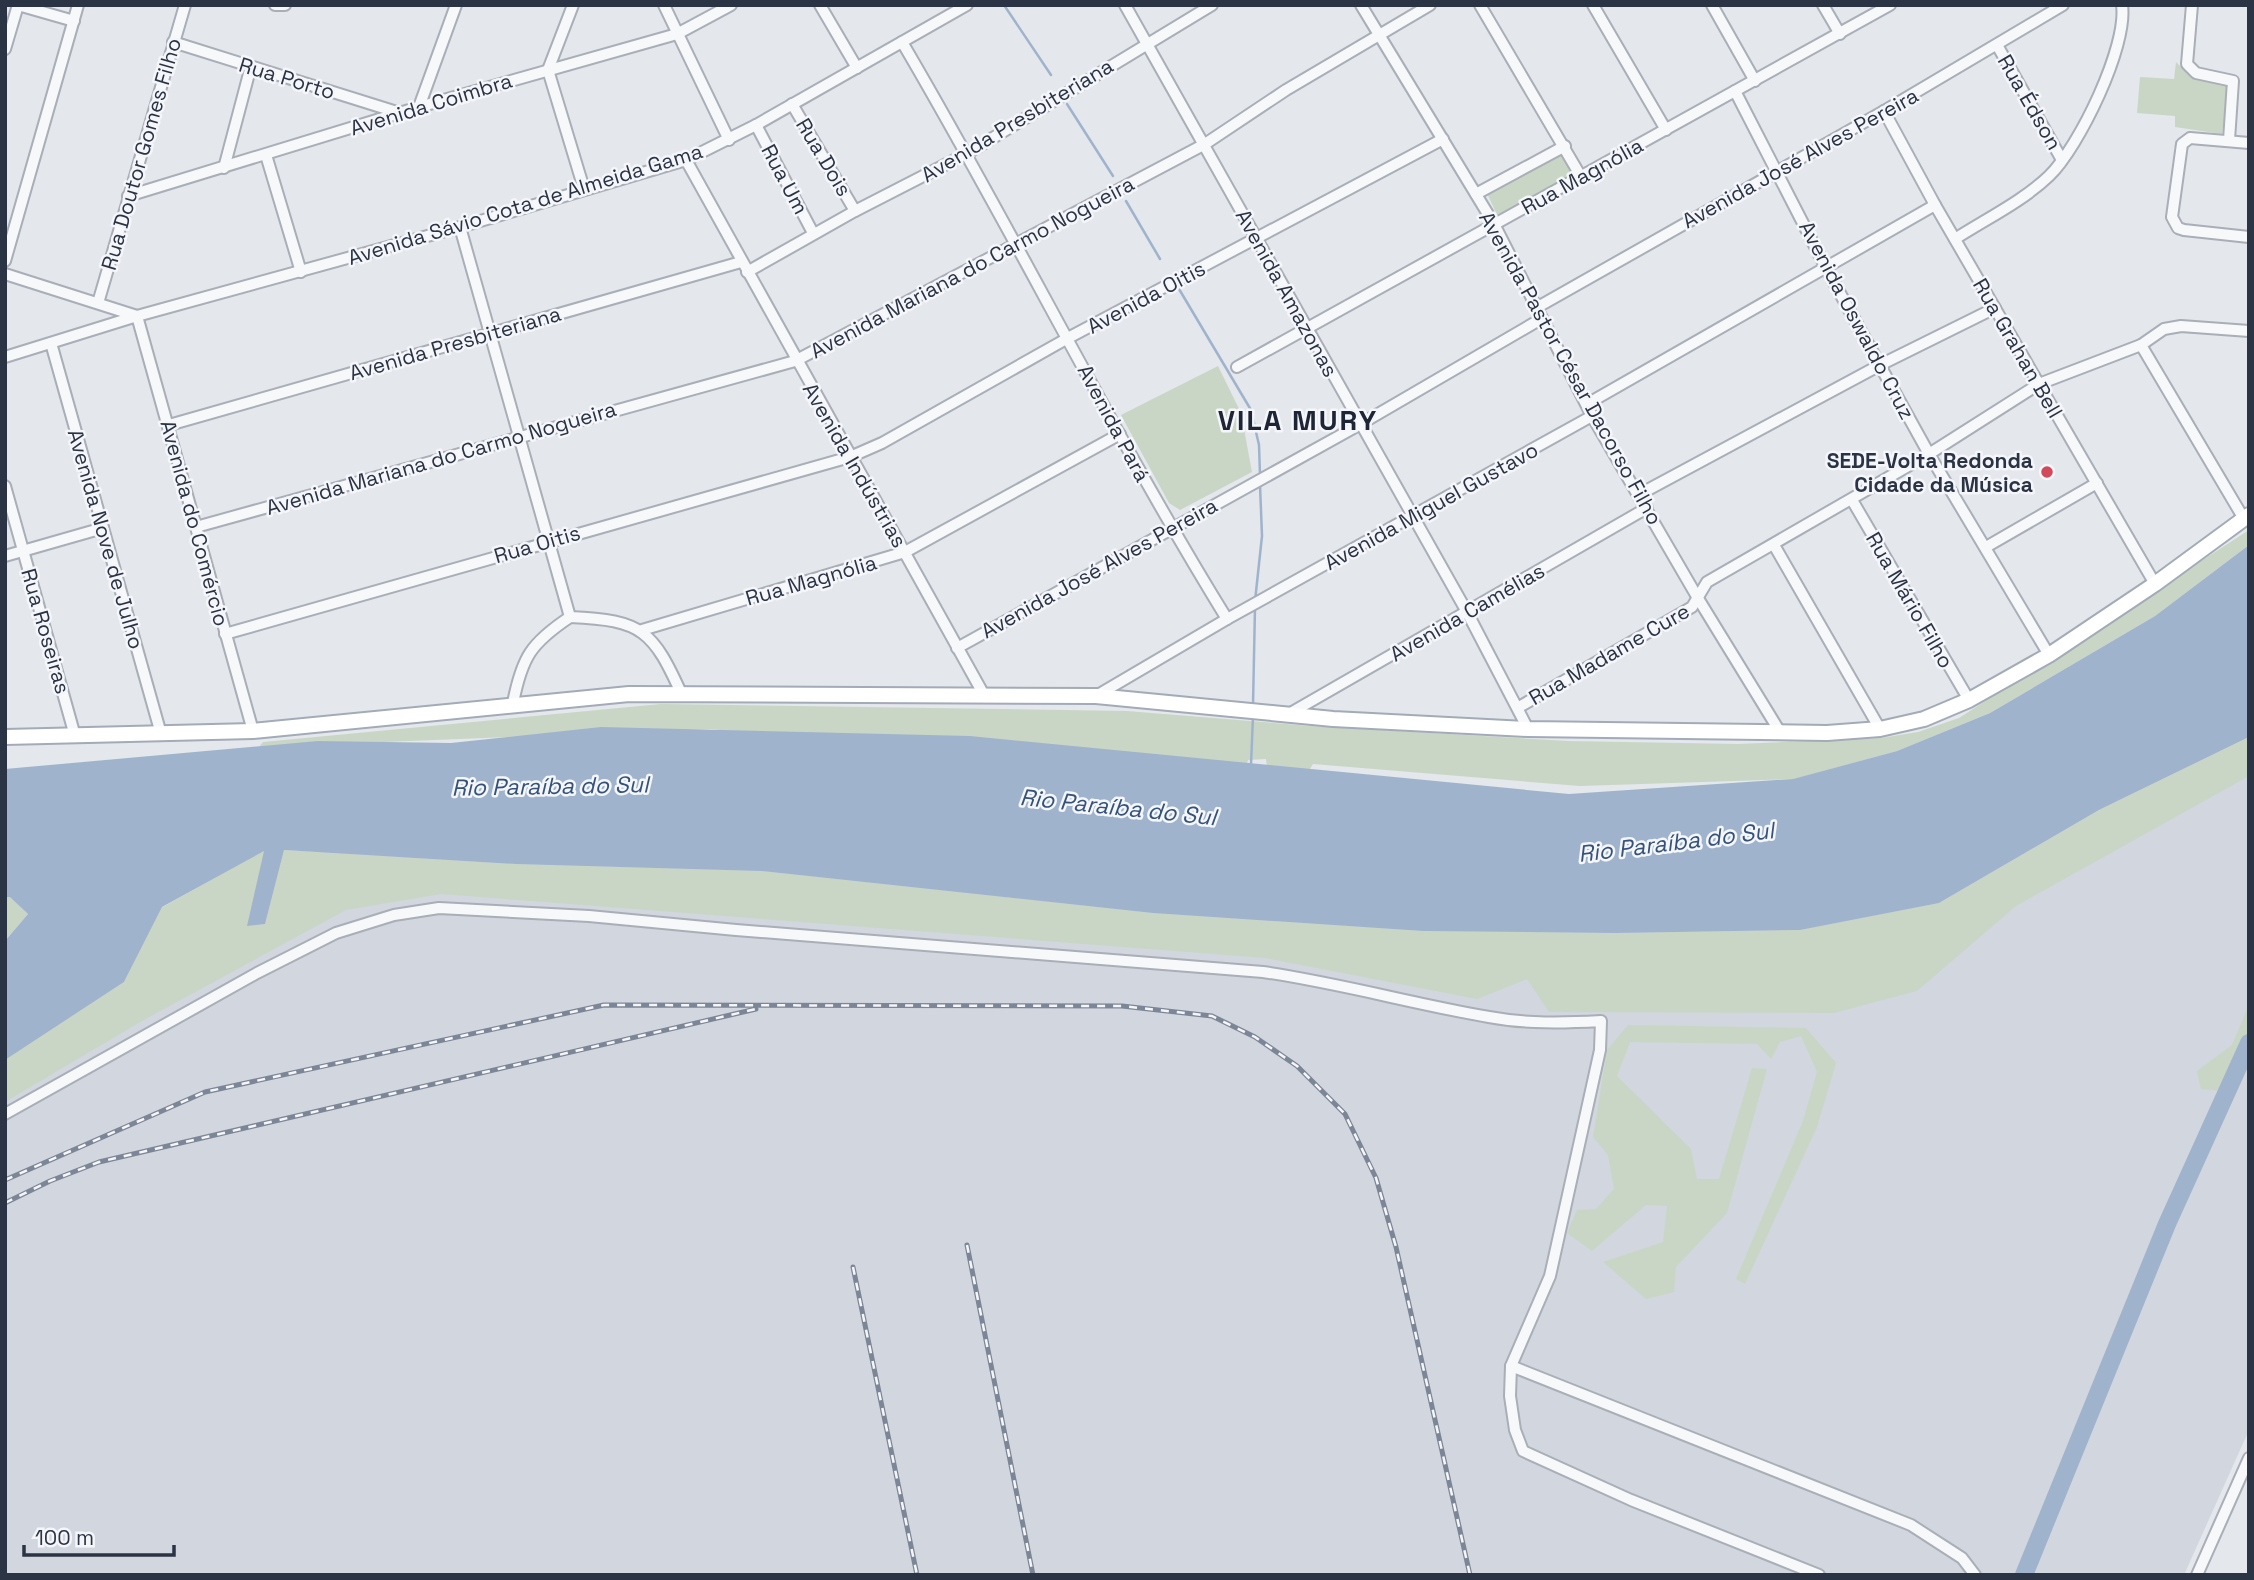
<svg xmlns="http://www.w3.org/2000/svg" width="2254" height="1580" font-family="'Space Grotesk',sans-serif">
<rect width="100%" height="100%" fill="#e4e7ec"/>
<!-- built -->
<polygon fill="#d2d6de" points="2249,737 2249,1430 2184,1575 5,1575 5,1060 124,982 265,850 1939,903"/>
<!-- green -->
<g fill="#c9d6c5">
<polygon points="2176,62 2188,74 2222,81 2229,86 2222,134 2175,127 2175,116 2137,113 2140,77 2174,79"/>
<polygon points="1561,153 1572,175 1498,217 1486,191"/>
<polygon points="1218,366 1241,413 1252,472 1180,510 1169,503 1121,415"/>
<polygon points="2249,530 2249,545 2155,616 1990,713 1897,751 1794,779 1580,786 1313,764 1297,790 1270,789 1266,759 1248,760 1242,781 711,729 259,747 263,742 661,704 1127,711 1311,726 1568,741 1738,744 1881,738 1918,732 1959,718"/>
<polygon points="2249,737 2249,776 2016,906 1917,991 1834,1013 1549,1012 1527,979 1477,999 1265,958 441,894 346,910 142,1021 5,1102 5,1060 124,982 161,908 265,850 248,926 265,924 284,850 516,864 761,871 1153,913 1423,931 1616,933 1800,930 1939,903 2099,810"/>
<polygon points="10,896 28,914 5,941 5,897"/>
<polygon points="2249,1005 2249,1055 2233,1092 2201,1089 2197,1071 2232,1045"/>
<polygon points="1628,1025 1806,1028 1836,1063 1817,1127 1745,1284 1736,1279 1803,1121 1817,1072 1801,1036 1780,1042 1771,1059 1757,1044 1630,1042 1617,1076 1691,1149 1697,1179 1719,1179 1752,1068 1767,1069 1727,1213 1676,1267 1674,1292 1646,1299 1603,1262 1663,1242 1667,1206 1646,1205 1592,1251 1567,1233 1577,1210 1596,1209 1614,1189 1608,1155 1593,1137 1607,1050"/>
</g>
<!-- water -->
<polygon fill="#9fb4cc" points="2249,545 2249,737 2099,810 1939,903 1800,930 1616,933 1423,931 1153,913 761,871 516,864 284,850 265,924 247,926 264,851 162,907 124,982 5,1060 5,941 28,914 10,897 5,897 5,769 318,741 451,743 601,727 970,736 1569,794 1793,779 1897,751 1990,713 2155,616"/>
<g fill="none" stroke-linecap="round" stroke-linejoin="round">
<!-- stream -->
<g stroke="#9fb4cc" stroke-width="2.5">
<polyline points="1004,5 1051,75"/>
<polyline points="1067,104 1113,176"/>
<polyline points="1126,201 1160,259"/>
<polyline points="1179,289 1251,410 1259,445 1260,475"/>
<polyline points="1255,601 1262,536 1260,485"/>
<polyline points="1253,705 1255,607"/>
<polyline points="1251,765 1253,716"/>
</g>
<!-- river -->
<polyline stroke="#9fb4cc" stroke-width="18" points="2024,1575 2167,1224 2249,1043"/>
<defs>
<g id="minor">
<polyline points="18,5 74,21"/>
<polyline points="275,5 285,5"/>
<polyline points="573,5 548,70 584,189"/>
<polyline points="664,5 729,140"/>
<polyline points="820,5 857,68"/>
<polyline points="1125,5 1467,612 1528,729"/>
<polyline points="1361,5 1494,224 1592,416 1699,600 1780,732"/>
<polyline points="1480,5 1580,175"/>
<polyline points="1593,5 1666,130"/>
<polyline points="1712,5 1755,81"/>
<polyline points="1823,5 1840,34"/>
<polyline points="2192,5 2187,64 2196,73 2233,81 2229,140"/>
<polyline points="173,42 400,113"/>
<path d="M902,42c112,190 209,389 325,577"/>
<polyline points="1997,45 2062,160"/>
<polyline points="5,49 18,5"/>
<polyline points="1735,91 1826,268 1929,454 2049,655"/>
<polyline points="792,104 855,211"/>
<polyline points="419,107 456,5"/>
<polyline points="1884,111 1935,205 2155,584"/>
<polyline points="756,125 813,233"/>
<polyline points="2249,143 2190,138 2182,144 2172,217 2178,228 2184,230 2249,237"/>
<polyline points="266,155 301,272"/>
<polyline points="686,160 984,695"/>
<polyline points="224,168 251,66"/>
<polyline points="1476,194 1565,146"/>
<polyline points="128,196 419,107 677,34 731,5"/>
<polyline points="460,227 570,617"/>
<path d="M1955,239c31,-20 68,-38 94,-63 30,-29 79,-130 73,-171"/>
<polyline points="5,261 78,5"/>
<polyline points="747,272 855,211 968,153 1212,5"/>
<polyline points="5,274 137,316"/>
<polyline points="98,303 185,5"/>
<polyline points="1536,308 1884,111 2063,5"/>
<polyline points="137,316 253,731"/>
<polyline points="51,343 161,734"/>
<polyline points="2141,345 2244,519"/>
<polyline points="5,357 137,316 460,227 686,160 756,125 967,5"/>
<polyline points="1237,367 1890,5"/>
<polyline points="1587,404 1935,205"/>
<polyline points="169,425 741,262"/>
<polyline points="5,486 75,736"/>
<polyline points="1640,494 1882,364 1995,308"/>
<polyline points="1852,500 1969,700"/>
<polyline points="196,527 795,361 1205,144 1286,90 1430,5"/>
<polyline points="1774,545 1880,729"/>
<polyline points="1986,547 2097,483"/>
<polyline points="5,556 103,528"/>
<path d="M570,617c73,3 83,14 112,78"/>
<polyline points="642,630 905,552 1120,434"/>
<polyline points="225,634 850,457 882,443 1068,338 1443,139"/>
<polyline points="957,648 1359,425 1541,319"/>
<polyline points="1096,696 1227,619 1592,416"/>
<path d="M513,703c9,-46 18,-60 57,-86"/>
<polyline points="1519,707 1692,607 1707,582 1929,454 2039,384 2141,345 2164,329 2181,326 2249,331"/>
<polyline points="1287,715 1647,508"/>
<path d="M5,1114l252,-141 79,-40 58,-18 45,-7 150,8 147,14 527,42c77,11 150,32 226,45 37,7 75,6 112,4l-1,29 -50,226 -39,90 -1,30 5,34 8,21 108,49 188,75"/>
<polyline points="1511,1366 1911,1525 1962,1558 1975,1575"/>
<polyline points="2197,1575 2249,1458"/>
</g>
<polyline id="major" points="5,737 253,731 629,694 1096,696 1333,719 1528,729 1827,733 1880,729 1924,719 1969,700 2049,655 2155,584 2249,515"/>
</defs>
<!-- minor casing -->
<use href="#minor" stroke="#a9aeb7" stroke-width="14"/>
<!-- major casing -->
<use href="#major" stroke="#a3abb8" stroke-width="18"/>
<!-- minor -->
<use href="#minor" stroke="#f7f8fa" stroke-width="10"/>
<!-- major -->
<use href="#major" stroke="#fff" stroke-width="14"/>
<defs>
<g id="rail">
<polyline points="5,1180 205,1092 604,1005 1122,1006 1212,1016 1255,1037 1297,1066 1345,1114 1376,1178 1396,1247 1470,1575"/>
<polyline points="5,1203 50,1181 99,1162 756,1009"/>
<polyline points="967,1245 1033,1575"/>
<polyline points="853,1267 917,1575"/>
</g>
</defs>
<!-- rail casing -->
<use href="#rail" stroke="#7d8696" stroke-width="5"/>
<!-- rail -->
<use href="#rail" stroke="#f4f6f9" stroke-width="2.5" stroke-dasharray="8" stroke-linecap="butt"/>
</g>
<!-- markers -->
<circle fill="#d1495b" stroke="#f4f6f9" stroke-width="2.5" cx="2047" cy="472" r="7"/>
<g text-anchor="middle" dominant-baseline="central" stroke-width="5" stroke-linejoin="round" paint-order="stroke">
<!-- street labels -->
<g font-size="21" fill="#2b3445" stroke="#f4f6f9">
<text transform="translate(287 78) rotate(17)">Rua Porto</text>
<text transform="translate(2030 102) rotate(60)">Rua Édson</text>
<text transform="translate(431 104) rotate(-17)">Avenida Coimbra</text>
<text transform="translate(1017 120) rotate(-31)">Avenida Presbiteriana</text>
<text transform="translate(141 154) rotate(-74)">Rua Doutor Gomes Filho</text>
<text transform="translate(824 157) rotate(59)">Rua Dois</text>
<text transform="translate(1800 158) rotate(-29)">Avenida José Alves Pereira</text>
<text transform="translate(1582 176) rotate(-29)">Rua Magnólia</text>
<text transform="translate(785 179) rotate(62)">Rua Um</text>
<text transform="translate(525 204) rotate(-17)">Avenida Sávio Cota de Almeida Gama</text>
<text transform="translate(972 267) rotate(-28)">Avenida Mariana do Carmo Nogueira</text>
<text transform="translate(1287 293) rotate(61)">Avenida Amazonas</text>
<text transform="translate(1146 297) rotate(-28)">Avenida Oitis</text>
<text transform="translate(1857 320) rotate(62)">Avenida Oswaldo Cruz</text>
<text transform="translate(455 343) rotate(-16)">Avenida Presbiteriana</text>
<text transform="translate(2018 348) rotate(60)">Rua Grahan Bell</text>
<text transform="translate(1571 368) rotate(61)">Avenida Pastor César Dacorso Filho</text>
<text transform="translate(1114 423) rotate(62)">Avenida Pará</text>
<text transform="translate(441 458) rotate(-16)">Avenida Mariana do Carmo Nogueira</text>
<text transform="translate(855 465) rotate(60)">Avenida Indústrias</text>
<text transform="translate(1431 506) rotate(-29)">Avenida Miguel Gustavo</text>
<text transform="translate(195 523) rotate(75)">Avenida do Comércio</text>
<text transform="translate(106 539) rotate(74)">Avenida Nove de Julho</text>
<text transform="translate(537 544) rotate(-16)">Rua Oitis</text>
<text transform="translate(1099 568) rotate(-29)">Avenida José Alves Pereira</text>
<text transform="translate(811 580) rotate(-16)">Rua Magnólia</text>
<text transform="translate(1910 600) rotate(60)">Rua Mário Filho</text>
<text transform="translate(1467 612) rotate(-30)">Avenida Camélias</text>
<text transform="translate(46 631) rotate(74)">Rua Roseiras</text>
<text transform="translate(1609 654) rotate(-30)">Rua Madame Cure</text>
</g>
<!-- poi labels -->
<g font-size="21" font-weight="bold" fill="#2b3445" stroke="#f4f6f9" text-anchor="end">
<text x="2033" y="460">SEDE-Volta Redonda<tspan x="2033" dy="24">Cidade da Música</tspan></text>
</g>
<!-- water labels -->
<g font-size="23" font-style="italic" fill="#34527a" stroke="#f4f6f9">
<text transform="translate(550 786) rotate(-1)">Rio Paraíba do Sul</text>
<text transform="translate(1118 807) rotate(6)">Rio Paraíba do Sul</text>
<text transform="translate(1676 842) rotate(-7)">Rio Paraíba do Sul</text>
</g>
<!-- district labels -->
<g font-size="28" font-weight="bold" letter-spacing="2" fill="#1d2536" stroke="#f4f6f9">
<text x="1298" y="420">VILA MURY</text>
</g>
</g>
<!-- border -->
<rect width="2254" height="1580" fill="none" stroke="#2b3445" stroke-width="14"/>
<!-- scale -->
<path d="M24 1545v10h150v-10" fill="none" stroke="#2b3445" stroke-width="3.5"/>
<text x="35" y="1545" font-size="21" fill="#2b3445" stroke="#f4f6f9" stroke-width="5" paint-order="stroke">100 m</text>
</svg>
